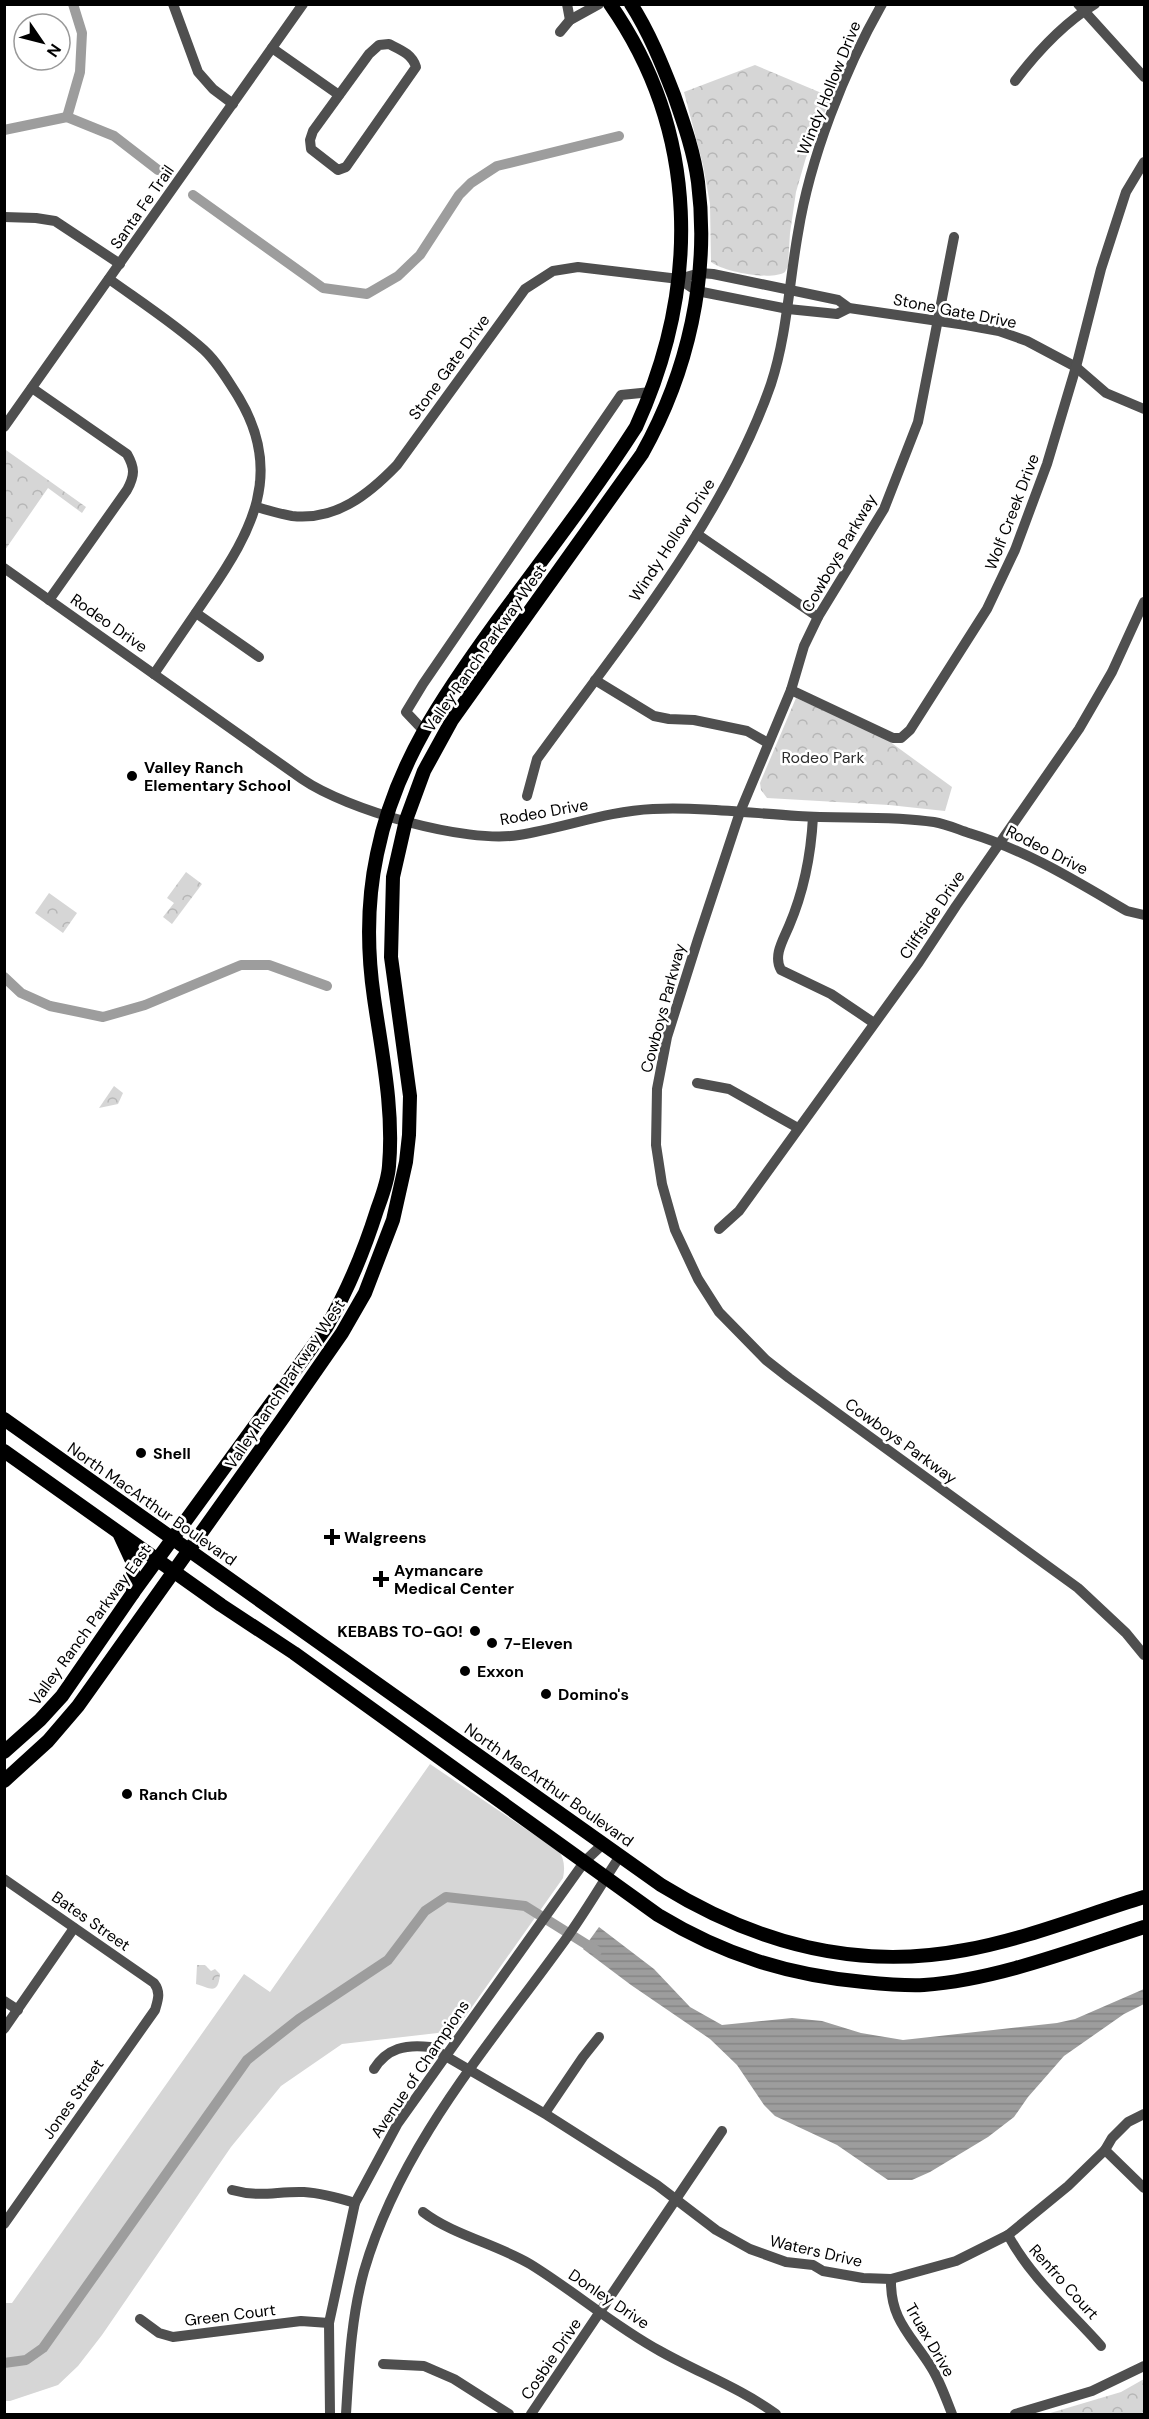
<svg xmlns="http://www.w3.org/2000/svg" width="1149" height="2419" font-family="'DM Sans',sans-serif">
<defs>
<pattern id="park-crowns" width="20" height="18" patternUnits="userSpaceOnUse" patternTransform="scale(1.5)"><rect width="20" height="18" fill="#d6d6d6"/><path d="M2 6a3 3 0 1 1 6 0M12 15a3 3 0 1 1 6 0" fill="none" stroke="#b6b6b6"/></pattern>
<pattern id="water-rules" width="6" height="5" patternUnits="userSpaceOnUse" patternTransform="scale(1.5)"><rect width="6" height="5" fill="#9d9d9d"/><path d="M0 2.5h6" fill="none" stroke="#858585"/></pattern>
</defs>
<rect width="100%" height="100%" fill="#fff"/>
<!-- grass -->
<path fill="#d6d6d6" d="M430,1764l112,76c18,6 25,19 21,38l-108,153 -113,13 -61,42 -50,61 -129,188 -24,31 -20,19 -48,16h-5v-98h7l232,-329 26,18z"/>
<!-- park -->
<g fill="url(#park-crowns)">
<path d="M755,65l76,32 -24,57 -11,38 -6,41 -2,33 -3,6c-13,9 -61,0 -74,-10l-1,-58 -7,-39 -19,-73z"/>
<polygon points="6,450 86,507 82,513 48,488 5,550"/>
<polygon points="796,698 882,736 952,787 945,811 889,805 767,798 761,790 760,783"/>
<polygon points="186,872 202,884 172,924 163,917 174,903 167,898"/>
<polygon points="49,893 77,913 63,933 35,913"/>
<polygon points="114,1086 123,1093 118,1104 99,1108"/>
<path d="M197,1965h8l6,6 4,-2 5,5c-2,23 -11,13 -24,10z"/>
<polygon points="1144,2379 1144,2414 1047,2414 1121,2392"/>
</g>
<!-- water -->
<polygon fill="url(#water-rules)" points="599,1927 654,1969 690,2007 722,2025 792,2018 822,2021 861,2033 903,2040 1057,2023 1075,2019 1144,1989 1144,2004 1124,2014 1064,2056 1028,2097 1014,2117 988,2137 930,2172 912,2180 888,2180 837,2145 775,2116 764,2105 737,2065 710,2039 631,1985 583,1949"/>
<g fill="none" stroke-linecap="round" stroke-linejoin="round">
<!-- canal -->
<g stroke="#9d9d9d" stroke-width="10">
<polyline points="67,117 80,72 82,33 73,4"/>
<polyline points="4,130 67,117 114,136 158,170"/>
<polyline points="193,195 323,288 367,294 398,276 420,255 459,195 471,183 497,166 619,136"/>
<polyline points="4,977 21,993 50,1006 103,1017 145,1005 241,965 269,965 327,986"/>
<polyline points="4,2363 26,2360 43,2348 247,2060 299,2019 388,1960 425,1911 446,1897 525,1906 597,1951"/>
</g>
<!-- minor -->
<g stroke="#4f4f4f" stroke-width="10">
<polyline points="173,4 198,72 213,89 233,104"/>
<polyline points="567,4 570,20"/>
<polyline points="1078,4 1144,77"/>
<polyline points="560,32 570,20 599,4"/>
<path d="M389,44c12,6 23,10 27,23l-70,100 -8,3 -27,-21 -1,-9 3,-9 56,-77 10,-9z"/>
<polyline points="272,48 339,95"/>
<path d="M1015,81c22,-29 49,-58 80,-77"/>
<polyline points="4,217 36,218 55,221 120,264"/>
<polyline points="954,237 918,422 884,509 818,617 804,646 791,690 740,812 698,939 667,1037 657,1089 656,1145 662,1184 675,1230 698,1279 719,1312 766,1360 789,1378 1078,1588 1126,1633 1144,1655"/>
<path d="M109,279c32,23 66,45 95,71 14,13 25,32 35,48 45,75 13,133 -31,197 -18,26 -36,53 -54,79"/>
<polyline points="679,279 697,291 788,309 837,314 849,308"/>
<path d="M32,388l95,66c8,14 8,21 0,36l-78,110"/>
<polyline points="4,427 303,4"/>
<path d="M256,507c12,3 24,7 36,9 44,5 77,-22 105,-51l128,-176 28,-18 25,-4 101,12 21,-6 13,1 125,26 11,8 117,17 33,6 28,10 49,26 30,26 38,16"/>
<polyline points="697,534 818,617"/>
<path d="M4,568l298,211c45,31 164,65 217,56 45,-7 88,-24 134,-26 48,-2 97,4 145,7 45,3 91,-1 136,6 12,2 23,7 35,11 59,18 105,47 158,78l17,4"/>
<polyline points="196,613 259,657"/>
<polyline points="595,680 654,716 669,719 694,720 747,731 768,743"/>
<polyline points="791,690 893,738 901,738 910,730 987,609 1015,550 1047,464 1076,367 1101,269 1126,192 1144,162"/>
<polyline points="424,731 406,712 423,684 621,395 651,392"/>
<path d="M527,796l10,-37c84,-116 187,-239 234,-375 16,-49 18,-101 27,-151 12,-75 46,-162 84,-229"/>
<path d="M813,817c-2,38 -9,74 -24,109 -6,14 -16,30 -8,44l50,24 43,29"/>
<polyline points="697,1083 729,1089 798,1128"/>
<polyline points="719,1229 739,1211 919,962 956,906 1079,729 1112,672 1144,602"/>
<path d="M4,1879l150,104c7,9 4,17 1,27l-151,214"/>
<polyline points="4,2001 18,2010"/>
<polyline points="4,2029 74,1928"/>
<path d="M374,2069c13,-21 32,-25 56,-22l117,68 110,70 59,45 34,19 36,13 27,3 10,6 40,7 28,1 65,-18 52,-26 60,-49 37,-36 7,-12 16,-16 16,-8"/>
<polyline points="545,2113 583,2057 599,2037"/>
<polyline points="1105,2150 1144,2188"/>
<path d="M232,2190c29,8 44,1 72,2 17,1 35,6 51,11"/>
<path d="M423,2212c30,23 73,32 107,52 44,27 84,62 130,87 39,22 80,37 116,63"/>
<path d="M1008,2235c23,43 61,75 93,111"/>
<path d="M891,2279c-1,41 20,56 40,88 9,14 15,32 21,47"/>
<polyline points="140,2319 159,2333 173,2337 301,2321 329,2323"/>
<polyline points="383,2364 424,2366 454,2379 509,2414"/>
<polyline points="330,2414 329,2323 355,2203 398,2123 585,1861 603,1844"/>
<path d="M346,2414c3,-48 5,-96 18,-143 36,-124 122,-222 196,-324 22,-29 40,-61 60,-91"/>
<polyline points="531,2414 722,2131"/>
<polyline points="1015,2414 1092,2391 1144,2366"/>
</g>
<!-- major -->
<g stroke="#000" stroke-width="14">
<path d="M4,1419l657,466c94,58 194,86 304,65 61,-11 120,-35 179,-53"/>
<path d="M4,1451l217,154 73,48 364,262c66,40 130,60 206,67 20,2 40,4 60,3 72,-5 152,-36 220,-58"/>
<polyline points="120,1535 133,1563 133,1593"/>
<path d="M4,1752l36,-32 22,-24 71,-103 193,-265c22,-38 38,-77 51,-118 5,-14 11,-29 12,-44 5,-57 -7,-112 -15,-168 -7,-48 -7,-97 3,-144 18,-90 67,-160 120,-233 47,-64 96,-127 139,-194 64,-140 64,-294 -26,-423"/>
<path d="M4,1781l44,-40 30,-35 205,-288 59,-85 23,-40 28,-73 13,-58 3,-27 1,-39 -19,-139 2,-80 13,-57 18,-49 28,-51 190,-266c46,-82 68,-178 56,-272 -4,-30 -14,-58 -24,-87 -12,-31 -25,-63 -43,-91"/>
</g>
</g>
<!-- markers -->
<g fill="#000" stroke="#fff" stroke-width="2">
<circle cx="132" cy="776" r="6"/>
<circle cx="141" cy="1453" r="6"/>
<path d="M329 1528h6v6h6v6h-6v6h-6v-6h-6v-6h6z"/>
<path d="M378 1570h6v6h6v6h-6v6h-6v-6h-6v-6h6z"/>
<circle cx="475" cy="1631" r="6"/>
<circle cx="492" cy="1643" r="6"/>
<circle cx="465" cy="1671" r="6"/>
<circle cx="546" cy="1694" r="6"/>
<circle cx="127" cy="1794" r="6"/>
</g>
<g text-anchor="middle" dominant-baseline="central" stroke-width="5" stroke-linejoin="round" paint-order="stroke">
<!-- street labels -->
<g font-size="16" fill="#000" stroke="#fff">
<text transform="translate(829 88) rotate(-68)">Windy Hollow Drive</text>
<text transform="translate(142 207) rotate(-55)">Santa Fe Trail</text>
<text transform="translate(955 311) rotate(11)">Stone Gate Drive</text>
<text transform="translate(449 367) rotate(-54)">Stone Gate Drive</text>
<text transform="translate(1012 512) rotate(-69)">Wolf Creek Drive</text>
<text transform="translate(672 540) rotate(-57)">Windy Hollow Drive</text>
<text transform="translate(839 553) rotate(-60)">Cowboys Parkway</text>
<text transform="translate(109 623) rotate(35)">Rodeo Drive</text>
<text transform="translate(485 648) rotate(-55)">Valley Ranch Parkway West</text>
<text transform="translate(544 812) rotate(-10)">Rodeo Drive</text>
<text transform="translate(1047 850) rotate(27)">Rodeo Drive</text>
<text transform="translate(932 915) rotate(-56)">Cliffside Drive</text>
<text transform="translate(663 1008) rotate(-75)">Cowboys Parkway</text>
<text transform="translate(285 1384) rotate(-56)">Valley Ranch Parkway West</text>
<text transform="translate(901 1441) rotate(36)">Cowboys Parkway</text>
<text transform="translate(152 1504) rotate(35)">North MacArthur Boulevard</text>
<text transform="translate(90 1625) rotate(-54)">Valley Ranch Parkway East</text>
<text transform="translate(549 1785) rotate(35)">North MacArthur Boulevard</text>
<text transform="translate(91 1921) rotate(35)">Bates Street</text>
<text transform="translate(420 2069) rotate(-56)">Avenue of Champions</text>
<text transform="translate(73 2099) rotate(-55)">Jones Street</text>
<text transform="translate(816 2251) rotate(13)">Waters Drive</text>
<text transform="translate(1064 2282) rotate(48)">Renfro Court</text>
<text transform="translate(609 2299) rotate(34)">Donley Drive</text>
<text transform="translate(230 2315) rotate(-7)">Green Court</text>
<text transform="translate(930 2340) rotate(60)">Truax Drive</text>
<text transform="translate(551 2359) rotate(-56)">Cosbie Drive</text>
</g>
<!-- park labels -->
<g font-size="16" fill="#2d2d2d" stroke="#fff">
<text x="823" y="757">Rodeo Park</text>
</g>
<!-- poi labels -->
<g font-size="16" font-weight="bold" fill="#000" stroke="#fff" text-anchor="start">
<text x="144" y="767">Valley Ranch<tspan x="144" dy="18">Elementary School</tspan></text>
<text x="153" y="1453">Shell</text>
<text x="344" y="1537">Walgreens</text>
<text x="394" y="1570">Aymancare<tspan x="394" dy="18">Medical Center</tspan></text>
<text x="463" y="1631" text-anchor="end">KEBABS TO-GO!</text>
<text x="504" y="1643">7-Eleven</text>
<text x="477" y="1671">Exxon</text>
<text x="558" y="1694">Domino's</text>
<text x="139" y="1794">Ranch Club</text>
</g>
</g>
<!-- border -->
<rect width="1149" height="2419" fill="none" stroke="#000000" stroke-width="12"/>
<!-- north arrow -->
<g transform="translate(42 42) rotate(125)"><circle r="28" fill="#ffffff" stroke="#999999" stroke-width="1.5"/>
<path d="M0-4.5L10 22L0 15L-10 22Z" fill="#000000"/>
<text y="-9" font-size="16" font-weight="bold" text-anchor="middle" fill="#000000">N</text>
</g>
</svg>
